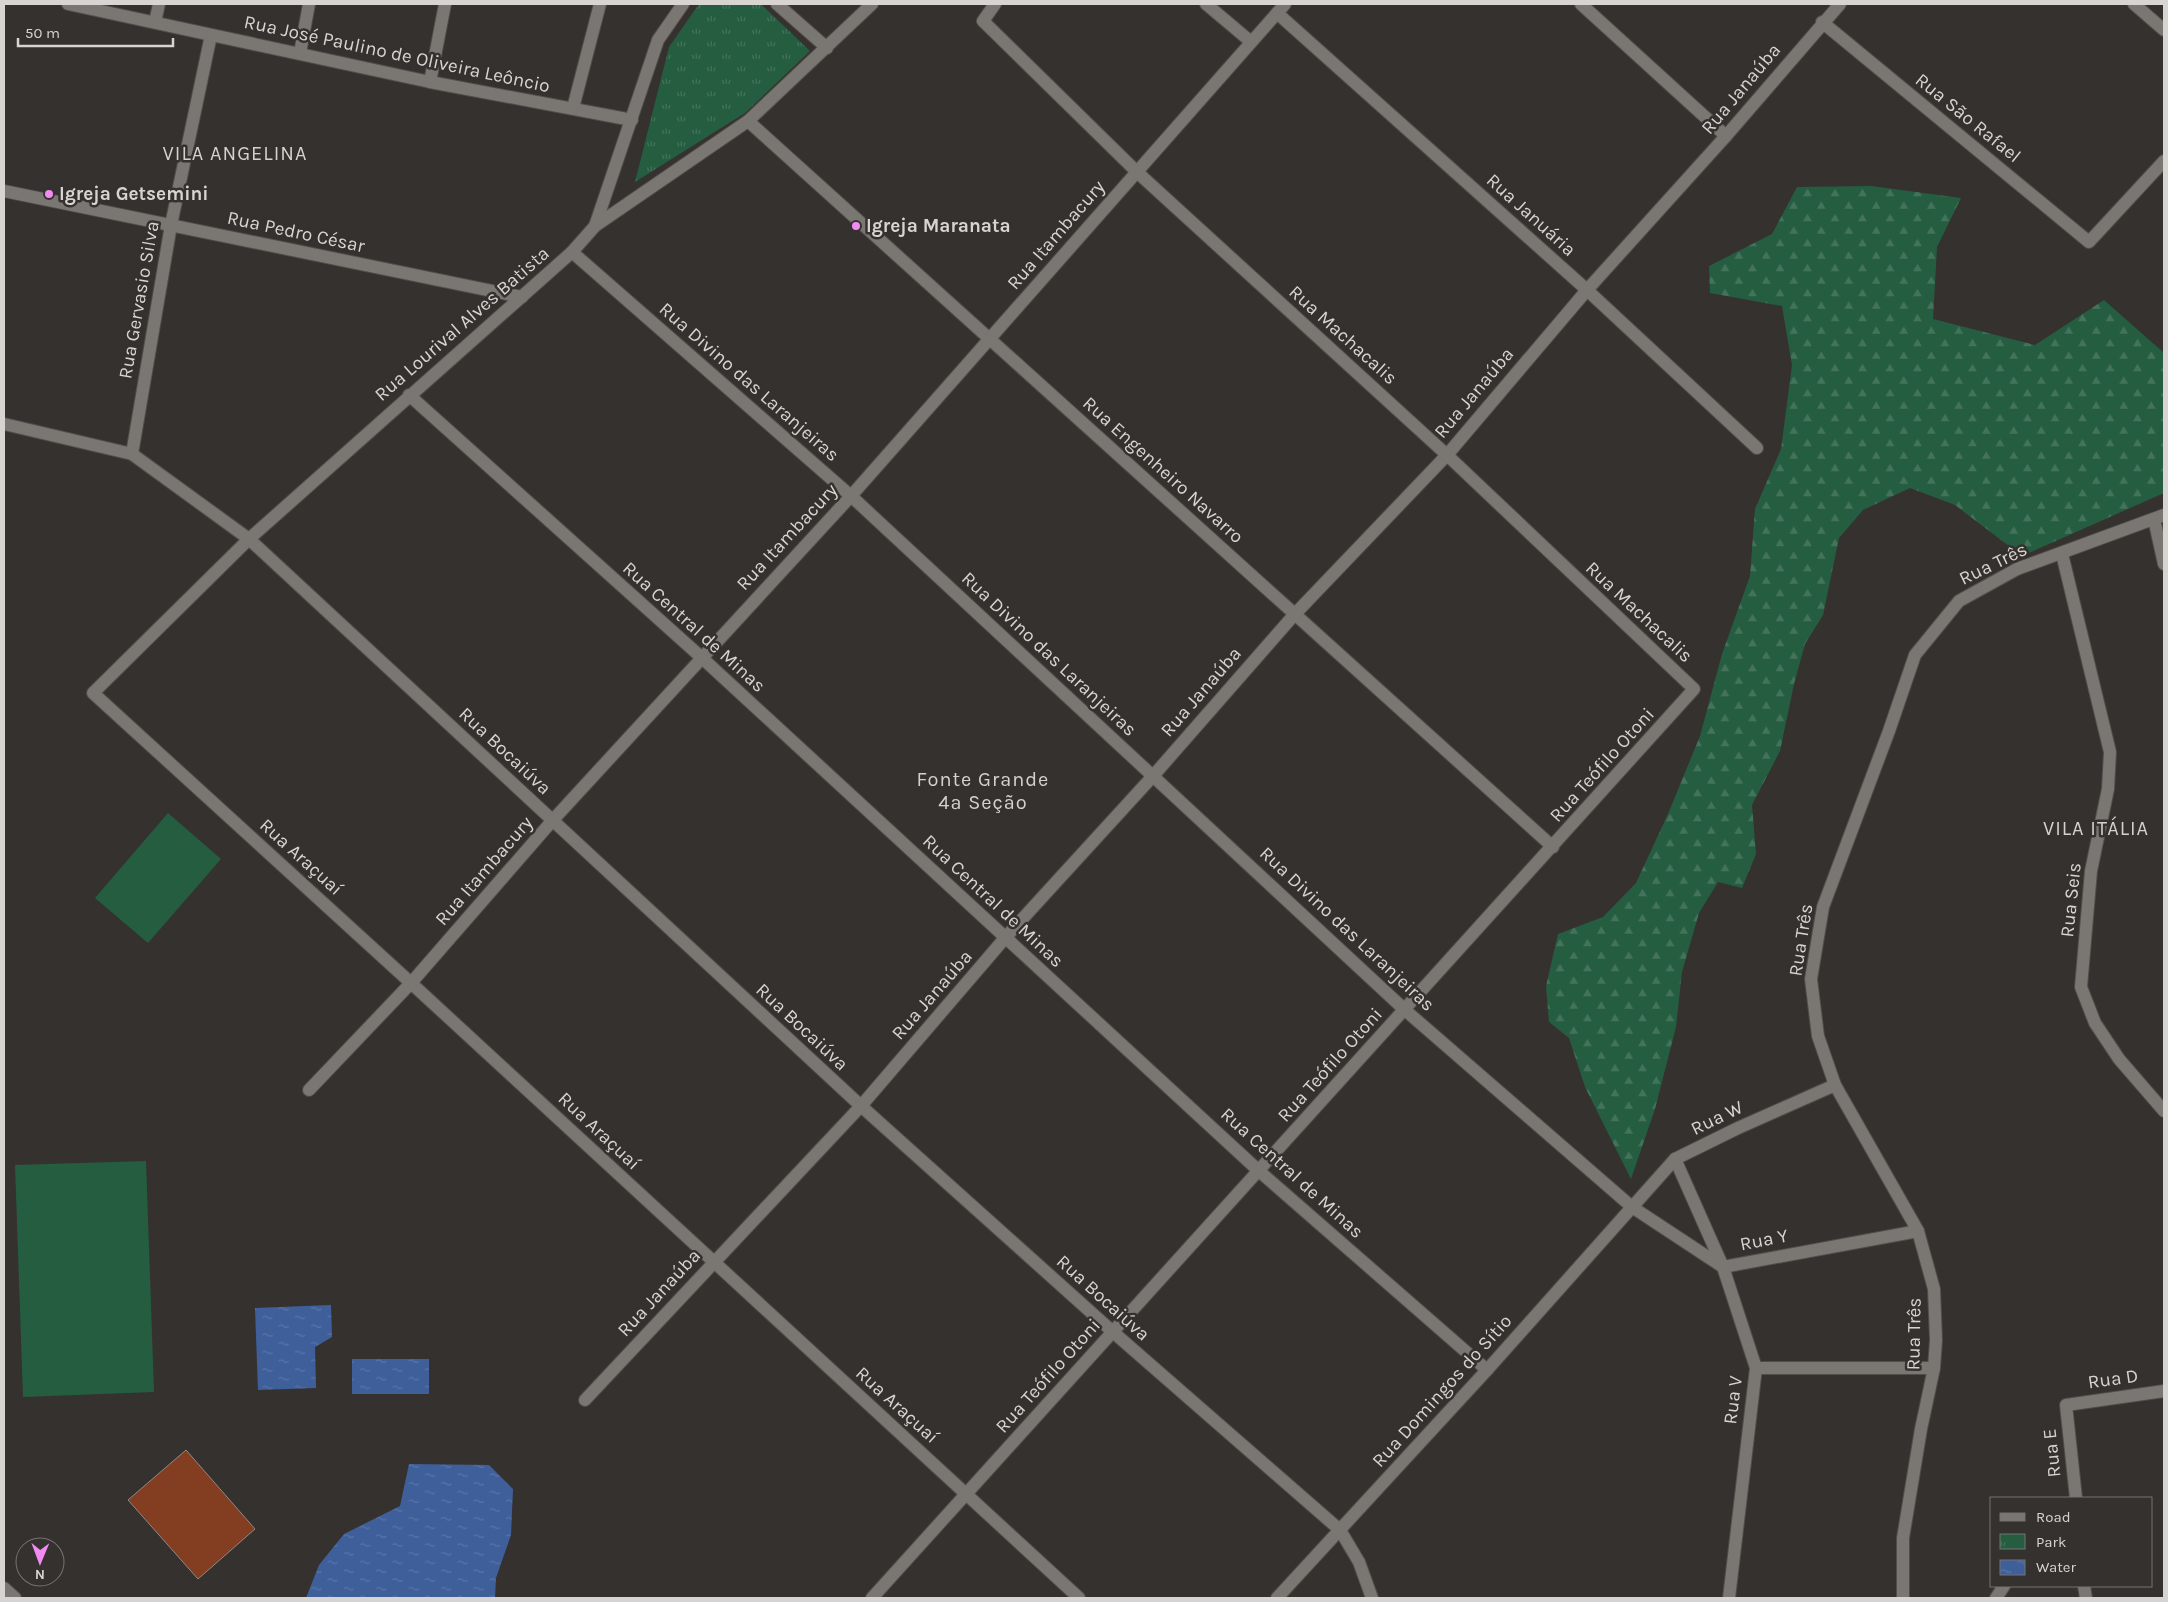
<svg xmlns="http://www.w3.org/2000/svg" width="2168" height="1602" font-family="Karla,sans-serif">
<defs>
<pattern id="forest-firs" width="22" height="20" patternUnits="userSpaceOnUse" patternTransform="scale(1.25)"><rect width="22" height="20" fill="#255d40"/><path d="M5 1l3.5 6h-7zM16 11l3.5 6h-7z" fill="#44735b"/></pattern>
<pattern id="park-tufts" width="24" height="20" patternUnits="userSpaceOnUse" patternTransform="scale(1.25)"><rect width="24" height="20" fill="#255d40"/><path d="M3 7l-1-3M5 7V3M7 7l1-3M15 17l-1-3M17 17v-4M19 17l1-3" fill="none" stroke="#44735b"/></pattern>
<pattern id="water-ripples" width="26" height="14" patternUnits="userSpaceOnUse" patternTransform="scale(1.25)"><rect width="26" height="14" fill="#3f5f9b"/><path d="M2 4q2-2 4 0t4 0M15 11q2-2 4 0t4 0" fill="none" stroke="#5a75a8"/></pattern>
</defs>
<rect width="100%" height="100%" fill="#35312e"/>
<!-- forest -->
<polygon fill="url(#forest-firs)" points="1871,186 1961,198 1937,247 1933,319 2035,345 2104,300 2164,353 2164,493 2022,556 1955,505 1910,488 1863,510 1839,538 1823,615 1805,644 1794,684 1780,751 1752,805 1756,854 1742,888 1718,882 1699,913 1682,972 1676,1027 1655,1109 1631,1179 1585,1087 1569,1038 1549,1022 1546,986 1558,934 1603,917 1636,883 1668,814 1700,736 1722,654 1750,576 1755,509 1781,449 1792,365 1782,306 1710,293 1709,266 1772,234 1797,187"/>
<!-- park -->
<polygon fill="url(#park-tufts)" points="699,4 761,4 810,51 745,113 635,182 669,47"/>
<!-- pitch -->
<g fill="#255d40">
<polygon points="168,813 221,859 148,943 95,898"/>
<polygon points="146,1161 154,1392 23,1397 15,1165"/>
</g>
<!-- water -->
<g fill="url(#water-ripples)">
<polygon points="331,1305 332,1337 315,1347 316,1388 258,1390 255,1308"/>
<rect x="352" y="1359" width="77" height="35"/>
<polygon points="409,1464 489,1465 513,1489 511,1535 496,1578 495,1598 306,1598 319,1565 344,1534 400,1506"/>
</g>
<!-- building -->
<polygon fill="#833d20" stroke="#8f8987" points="186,1450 255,1529 198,1579 128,1500"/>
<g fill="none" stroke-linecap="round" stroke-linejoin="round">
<defs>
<g id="minor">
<polyline points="68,4 430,82 632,120"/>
<polyline points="777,4 827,48"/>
<polyline points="872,4 748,121 595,226 572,252 249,539 93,693 411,983 1079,1598"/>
<polyline points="1206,4 1250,41"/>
<polyline points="1581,4 1726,136"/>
<polyline points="2134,4 2164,30"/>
<polyline points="1277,13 1587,290 1757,448"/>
<polyline points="155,22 159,4"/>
<polyline points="1822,22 2089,242 2164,161"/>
<polyline points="300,53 309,4"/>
<polyline points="430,82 445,4"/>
<polyline points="573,108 600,4"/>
<polyline points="748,121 1553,847"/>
<polyline points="4,191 522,297"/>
<polyline points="595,226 658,40 683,4"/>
<polyline points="572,252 851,496 1405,1010 1632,1207 1723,1267 1918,1231"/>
<polyline points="409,395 701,657 1259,1171 1487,1370"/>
<polyline points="4,424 132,454 249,539 861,1106 1113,1332 1340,1530 1359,1562 1372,1598"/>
<polyline points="132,454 171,225 211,35"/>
<polyline points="2154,519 2164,564"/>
<polyline points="2062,554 2110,752 2108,789 2091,871 2081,987 2095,1023 2119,1059 2164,1111"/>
<polyline points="309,1090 411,983 552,821 851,496 1285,4"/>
<polyline points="1675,1159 1723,1267 1756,1368 1729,1598"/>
<polyline points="1756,1368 1934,1368"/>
<polyline points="585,1400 861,1106 1005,938 1153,776 1294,615 1447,455 1587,290 1726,136 1840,4"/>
<polyline points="2076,1498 2066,1405 2164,1391"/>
<polyline points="2084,1586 2086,1598"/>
<polyline points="4,1588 15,1598"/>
<polyline points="872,1598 1694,689 1447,455 1137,172 983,21 995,4"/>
<polyline points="1277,1598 1487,1370 1675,1159 1738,1128 1835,1085"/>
<polyline points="1903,1598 1903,1538 1921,1429 1934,1368 1936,1340 1934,1289 1918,1231 1835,1085 1818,1036 1811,979 1823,907 1889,731 1915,655 1959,601 2017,569 2164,515"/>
<polyline points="1996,1598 2004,1586"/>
</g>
</defs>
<!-- minor casing -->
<use href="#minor" stroke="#504d4b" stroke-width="14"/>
<!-- minor -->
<use href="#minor" stroke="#7a7672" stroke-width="12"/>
</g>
<!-- markers -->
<g fill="#f28af3" stroke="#35312e" stroke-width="2">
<circle cx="49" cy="194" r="5"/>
<circle cx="856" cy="226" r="5"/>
</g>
<g text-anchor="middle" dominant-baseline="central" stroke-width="5" stroke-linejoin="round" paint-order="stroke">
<!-- street labels -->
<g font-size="19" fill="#d7d4d2" stroke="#35312e">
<text transform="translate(397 54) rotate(12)">Rua José Paulino de Oliveira Leôncio</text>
<text transform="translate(1741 89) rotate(-50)">Rua Janaúba</text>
<text transform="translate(1968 118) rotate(39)">Rua São Rafael</text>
<text transform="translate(1531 215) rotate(42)">Rua Januária</text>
<text transform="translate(296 232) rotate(12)">Rua Pedro César</text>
<text transform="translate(1056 235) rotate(-49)">Rua Itambacury</text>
<text transform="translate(139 300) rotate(-80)">Rua Gervasio Silva</text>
<text transform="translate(462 324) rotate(-41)">Rua Lourival Alves Batista</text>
<text transform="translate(1343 335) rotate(42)">Rua Machacalis</text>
<text transform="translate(749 382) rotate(41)">Rua Divino das Laranjeiras</text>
<text transform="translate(1474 393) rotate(-50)">Rua Janaúba</text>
<text transform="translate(1163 470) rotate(42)">Rua Engenheiro Navarro</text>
<text transform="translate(787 537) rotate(-47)">Rua Itambacury</text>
<text transform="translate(1993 564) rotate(-26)">Rua Três</text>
<text transform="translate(1639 612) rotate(43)">Rua Machacalis</text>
<text transform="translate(694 627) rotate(42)">Rua Central de Minas</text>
<text transform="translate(1049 654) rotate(43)">Rua Divino das Laranjeiras</text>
<text transform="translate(1201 692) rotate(-49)">Rua Janaúba</text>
<text transform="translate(505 751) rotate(43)">Rua Bocaiúva</text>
<text transform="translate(1602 765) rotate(-48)">Rua Teófilo Otoni</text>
<text transform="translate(301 857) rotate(42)">Rua Araçuaí</text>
<text transform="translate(484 871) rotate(-49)">Rua Itambacury</text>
<text transform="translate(2071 900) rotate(-84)">Rua Seis</text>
<text transform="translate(993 901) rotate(43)">Rua Central de Minas</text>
<text transform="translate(1347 929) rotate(43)">Rua Divino das Laranjeiras</text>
<text transform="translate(1801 940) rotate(-81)">Rua Três</text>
<text transform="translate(932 995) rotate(-49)">Rua Janaúba</text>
<text transform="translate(802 1027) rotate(43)">Rua Bocaiúva</text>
<text transform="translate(1330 1065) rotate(-48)">Rua Teófilo Otoni</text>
<text transform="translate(1717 1118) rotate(-26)">Rua W</text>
<text transform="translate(599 1131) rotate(43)">Rua Araçuaí</text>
<text transform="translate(1292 1173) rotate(42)">Rua Central de Minas</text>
<text transform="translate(1764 1240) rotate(-11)">Rua Y</text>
<text transform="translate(659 1293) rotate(-47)">Rua Janaúba</text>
<text transform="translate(1103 1298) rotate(42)">Rua Bocaiúva</text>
<text transform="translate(1914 1334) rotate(-89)">Rua Três</text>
<text transform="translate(1048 1376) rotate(-48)">Rua Teófilo Otoni</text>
<text transform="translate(2113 1379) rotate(-8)">Rua D</text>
<text transform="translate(1442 1391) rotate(-48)">Rua Domingos do Sítio</text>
<text transform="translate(1733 1400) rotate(-83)">Rua V</text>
<text transform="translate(897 1405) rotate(42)">Rua Araçuaí</text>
<text transform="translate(2052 1453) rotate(-96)">Rua E</text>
</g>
<!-- poi labels -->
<g font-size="19" font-weight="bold" fill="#d7d4d2" stroke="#35312e" text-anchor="start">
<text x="59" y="194">Igreja Getsemini</text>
<text x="866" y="226">Igreja Maranata</text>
</g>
<!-- neighbourhood labels -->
<g font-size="20" letter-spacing="1" fill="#d6d1cd" stroke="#35312e">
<text x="235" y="153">VILA ANGELINA</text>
<text x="983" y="779">Fonte Grande<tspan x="983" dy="23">4ª Seção</tspan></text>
<text x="2096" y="828">VILA ITÁLIA</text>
</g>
</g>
<!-- border -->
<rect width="2168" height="1602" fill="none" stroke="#d7d4d2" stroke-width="10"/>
<!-- legend -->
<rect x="1990" y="1497" width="162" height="90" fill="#35312e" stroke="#767270"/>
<rect x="2000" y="1513" width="25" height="8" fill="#7a7672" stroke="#767270"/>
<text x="2036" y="1522" font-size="15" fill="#d7d4d2">Road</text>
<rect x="2000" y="1534" width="25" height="15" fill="url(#park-tufts)" stroke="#767270"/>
<text x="2036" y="1547" font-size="15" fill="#d7d4d2">Park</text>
<rect x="2000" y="1560" width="25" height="15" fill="url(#water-ripples)" stroke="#767270"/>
<text x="2036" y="1572" font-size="15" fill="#d7d4d2">Water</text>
<!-- north arrow -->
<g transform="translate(40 1562) rotate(181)"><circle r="24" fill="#35312e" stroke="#767270"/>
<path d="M0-4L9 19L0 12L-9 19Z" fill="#f28af3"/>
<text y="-8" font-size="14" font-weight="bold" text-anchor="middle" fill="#d7d4d2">N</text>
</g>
<!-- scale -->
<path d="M18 38v8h155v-8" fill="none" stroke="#d7d4d2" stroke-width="2.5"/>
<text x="25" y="38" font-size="15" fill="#d7d4d2" stroke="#35312e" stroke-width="4" paint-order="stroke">50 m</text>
</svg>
